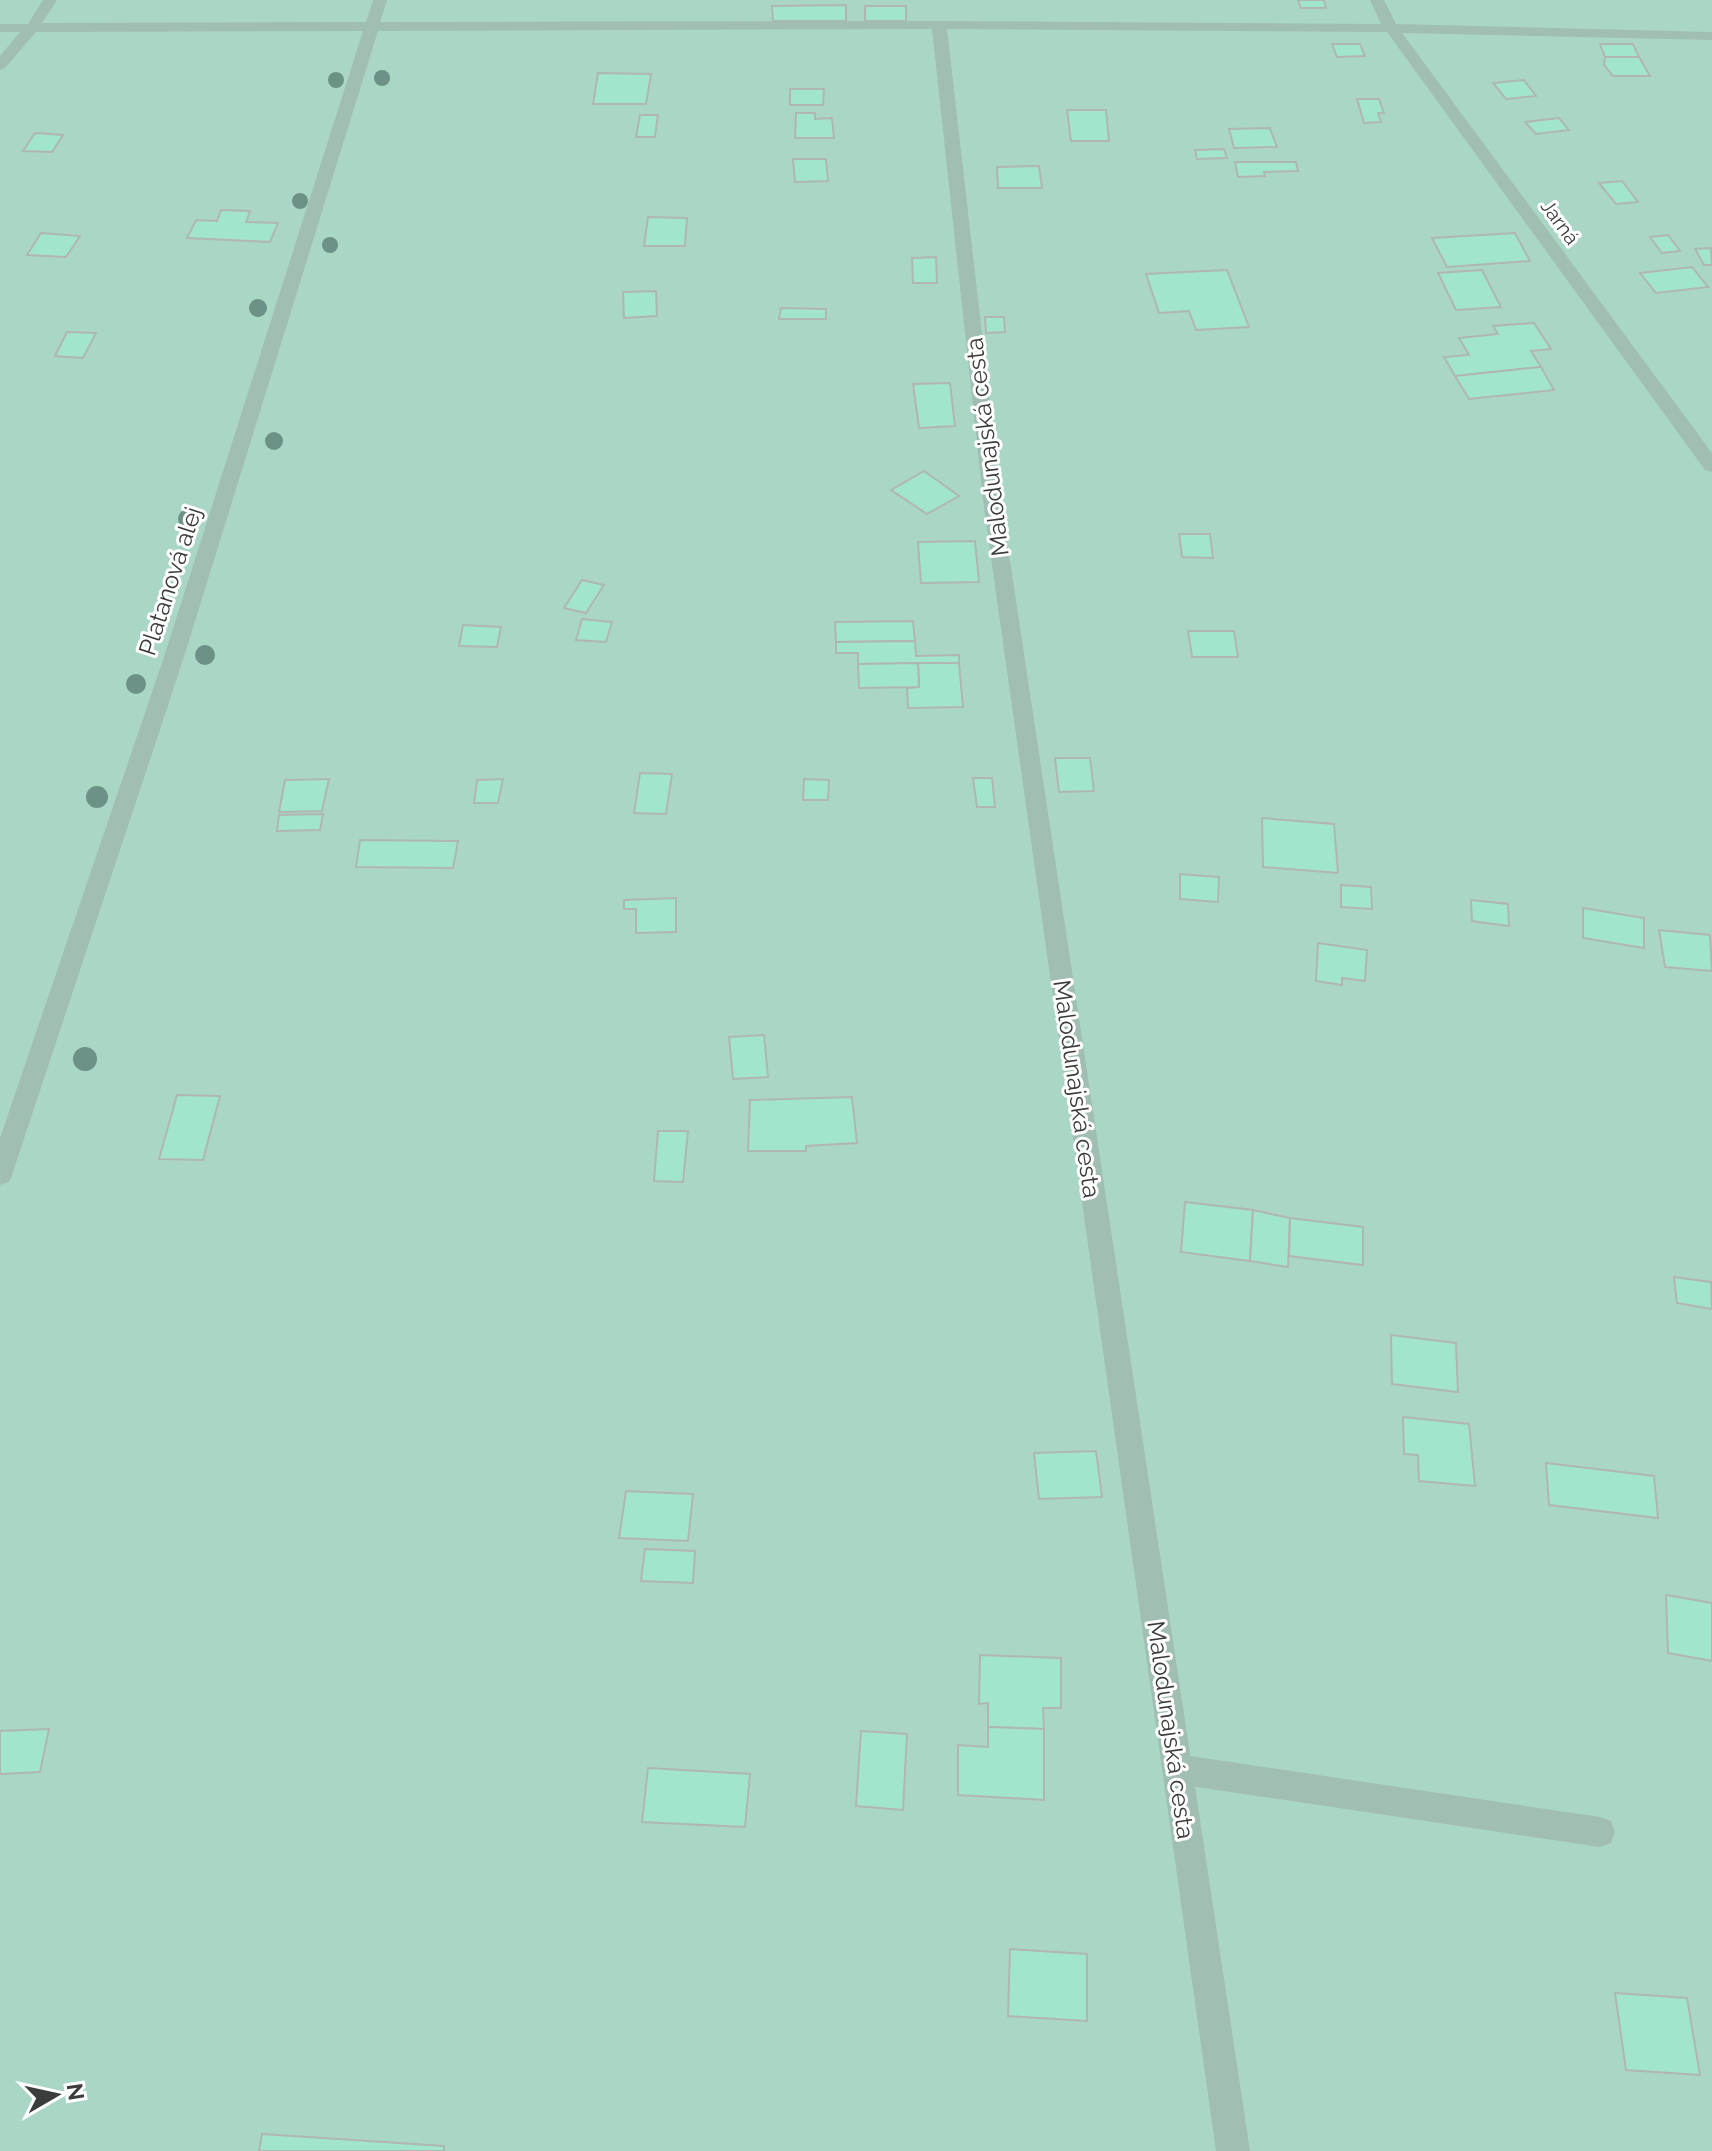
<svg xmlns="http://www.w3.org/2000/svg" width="1712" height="2151" font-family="Raleway,sans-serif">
<rect width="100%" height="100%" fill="#eff5f3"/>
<!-- green -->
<rect fill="#aad7c5" x="0" y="0" width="1712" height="2151"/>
<!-- building -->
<g fill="#a1e6cb" stroke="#b0b6b3" stroke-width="2">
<polygon points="1298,0 1324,0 1326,8 1301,8"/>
<polygon points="846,5 846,21 773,21 772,6"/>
<rect x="865" y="6" width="41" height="15"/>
<polygon points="1332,44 1360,44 1365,56 1337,57"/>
<polygon points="1600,44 1633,44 1639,57 1605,57"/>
<polygon points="1605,57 1639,57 1650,76 1613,76 1604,65"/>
<polygon points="598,73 651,74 646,104 593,104"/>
<polygon points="1524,80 1536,96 1506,99 1493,83"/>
<polygon points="790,89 824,89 823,105 790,105"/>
<polygon points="1357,99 1379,99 1384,113 1378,113 1381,122 1364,123"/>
<polygon points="1067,110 1106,110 1109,141 1071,141"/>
<polygon points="796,113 815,113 815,119 832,118 834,138 795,138"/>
<polygon points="640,115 658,115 655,137 636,137"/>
<polygon points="1559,118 1569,130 1536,134 1525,122"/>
<polygon points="1270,128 1277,147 1234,148 1229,129"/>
<polygon points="35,133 63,135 52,152 23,151"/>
<polygon points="1224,149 1227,158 1197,159 1195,150"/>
<polygon points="793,159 826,159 828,181 795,182"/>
<polygon points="1235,162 1296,162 1298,171 1264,172 1265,176 1238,177"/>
<polygon points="1039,166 1042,188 998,188 997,167"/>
<polygon points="1622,181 1638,202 1616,204 1599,183"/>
<polygon points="221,210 250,211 246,222 278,223 270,242 187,238 196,220 217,221"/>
<polygon points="648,217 687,218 685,246 644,246"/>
<polygon points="41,233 80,236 66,257 27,255"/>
<polygon points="1515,233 1530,261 1447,267 1432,238"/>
<polygon points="1668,235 1680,251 1662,253 1650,237"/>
<polygon points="1711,248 1712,265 1704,265 1695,249"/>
<polygon points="936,257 937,283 913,283 912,258"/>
<polygon points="1692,267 1708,287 1656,293 1640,273"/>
<polygon points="1227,270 1249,327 1196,330 1189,311 1159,313 1146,274"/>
<polygon points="1482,270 1501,307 1456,310 1438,273"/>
<polygon points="656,291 657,316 624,318 623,292"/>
<polygon points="781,308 826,309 826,319 779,319"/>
<polygon points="985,317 1004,317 1005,332 986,333"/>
<polygon points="1534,323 1551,349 1531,351 1541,367 1455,376 1444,357 1469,355 1459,338 1498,334 1493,326"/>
<polygon points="67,332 96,333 83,358 55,356"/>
<polygon points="1541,367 1554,390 1469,399 1455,376"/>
<polygon points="950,383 955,426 919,428 913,384"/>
<polygon points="924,471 959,496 927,514 891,490"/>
<polygon points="1179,534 1210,534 1213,558 1182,557"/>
<polygon points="975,541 979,582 921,583 918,542"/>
<polygon points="582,580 604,585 586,613 564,608"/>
<polygon points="582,619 612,622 606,642 576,640"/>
<polygon points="913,621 915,641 836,642 835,622"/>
<polygon points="463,625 501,627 497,647 459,646"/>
<polygon points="1188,631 1234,631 1238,657 1192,657"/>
<polygon points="915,641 916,656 959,655 959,663 858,664 858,653 836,653 836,642"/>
<polygon points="918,663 959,663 963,707 908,708 907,688 919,687"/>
<polygon points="918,663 919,687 859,688 858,664"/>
<polygon points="1055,758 1090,758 1094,791 1059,792"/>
<polygon points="640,773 672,774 666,814 634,813"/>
<polygon points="973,778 992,778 995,807 977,807"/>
<polygon points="329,779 322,811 279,812 285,780"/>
<polygon points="503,779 498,803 474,803 477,780"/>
<polygon points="804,779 829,780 828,800 803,800"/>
<polygon points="323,814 320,830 277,831 279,815"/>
<polygon points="1262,818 1334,824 1338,873 1263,867"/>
<polygon points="360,840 458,841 453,868 356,867"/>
<polygon points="1180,874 1219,877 1218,902 1180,899"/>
<polygon points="1341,885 1371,887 1372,909 1341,907"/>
<polygon points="676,898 676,932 636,933 636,909 624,909 624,900"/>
<polygon points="1471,900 1508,904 1509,926 1472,921"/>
<polygon points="1583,908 1644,918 1644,948 1583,938"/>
<polygon points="1659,930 1710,935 1712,971 1665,967"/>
<polygon points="1318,943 1367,950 1365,981 1342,978 1342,985 1316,981"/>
<polygon points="764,1035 768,1077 733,1079 729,1037"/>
<polygon points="177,1095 220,1096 203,1160 159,1159"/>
<polygon points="852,1097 857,1143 806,1146 806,1151 748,1151 750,1100"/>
<polygon points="658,1131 688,1131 683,1182 654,1181"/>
<polygon points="1185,1202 1253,1210 1250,1261 1181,1252"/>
<polygon points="1253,1210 1290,1218 1288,1267 1250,1261"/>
<polygon points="1290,1218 1363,1227 1363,1265 1289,1256"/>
<polygon points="1674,1277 1711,1282 1712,1309 1677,1303"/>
<polygon points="1391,1335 1456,1343 1458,1392 1392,1384"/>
<polygon points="1403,1417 1469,1424 1475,1486 1419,1481 1418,1455 1404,1454"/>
<polygon points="1096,1451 1102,1497 1039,1499 1034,1453"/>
<polygon points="1546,1463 1654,1476 1658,1518 1549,1505"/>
<polygon points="626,1491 693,1494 688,1541 619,1538"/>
<polygon points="645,1549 695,1551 693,1583 641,1581"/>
<polygon points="1666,1595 1712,1603 1712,1661 1668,1653"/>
<polygon points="980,1655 1061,1658 1061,1708 1043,1708 1044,1729 988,1727 988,1703 979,1704"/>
<polygon points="988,1727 1044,1729 1044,1800 958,1795 958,1745 988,1747"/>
<polygon points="49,1729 40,1772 0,1774 0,1731"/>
<polygon points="861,1731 907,1734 903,1810 856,1806"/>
<polygon points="648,1768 750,1774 745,1827 642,1822"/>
<polygon points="1010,1949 1087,1954 1087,2021 1008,2016"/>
<polygon points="1615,1993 1687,1998 1700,2075 1626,2070"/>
<polygon points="262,2134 444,2146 444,2151 259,2151"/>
</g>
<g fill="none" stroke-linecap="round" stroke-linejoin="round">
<!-- lane -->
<polygon fill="#a1beb2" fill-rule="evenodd" points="1177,1754 1600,1817 1611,1821 1615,1832 1611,1843 1600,1847 1177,1784 1166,1780 1162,1769 1166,1758"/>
<!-- street -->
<polygon fill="#a1beb2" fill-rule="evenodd" points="43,0 57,0 42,23 366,22 373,0 387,0 380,22 939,21 1381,24 1370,0 1384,0 1396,24 1712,32 1712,40 1402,33 1712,453 1712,472 1705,470 1387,32 947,29 1002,508 1250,2151 1216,2151 984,508 932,29 378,31 183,660 12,1175 9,1182 0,1185 0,1138 163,660 363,31 36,32 5,68 0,70 0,56 20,32 0,32 0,24 28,24"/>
</g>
<!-- trees -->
<g fill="#6c9187">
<circle cx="382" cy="78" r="8"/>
<circle cx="336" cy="80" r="8"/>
<circle cx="300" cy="201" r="8"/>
<circle cx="330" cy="245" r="8"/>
<circle cx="258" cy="308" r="9"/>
<circle cx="274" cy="441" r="9"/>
<circle cx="188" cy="519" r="10"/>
<circle cx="205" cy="655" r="10"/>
<circle cx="136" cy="684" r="10"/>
<circle cx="97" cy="797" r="11"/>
<circle cx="85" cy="1059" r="12"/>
</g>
<g text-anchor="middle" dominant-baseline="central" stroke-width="6" stroke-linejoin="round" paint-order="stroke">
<!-- far-street labels -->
<g font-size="20" fill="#3b3d3c" stroke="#fff">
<text transform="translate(1560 222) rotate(54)">Jarná</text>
</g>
<!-- street labels -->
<g font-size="24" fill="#3b3d3c" stroke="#fff">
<text transform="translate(987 447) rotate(-97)">Malodunajská cesta</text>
<text transform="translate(170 581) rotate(-72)">Platanová alej</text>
<text transform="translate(1077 1089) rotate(82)">Malodunajská cesta</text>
<text transform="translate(1171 1730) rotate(82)">Malodunajská cesta</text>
</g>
</g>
<!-- north arrow -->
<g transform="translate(56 2095) rotate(81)" stroke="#ffffff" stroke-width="6" paint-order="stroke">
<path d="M0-6L14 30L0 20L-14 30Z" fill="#3b3d3c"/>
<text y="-12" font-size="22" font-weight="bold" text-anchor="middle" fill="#3b3d3c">N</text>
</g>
</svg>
